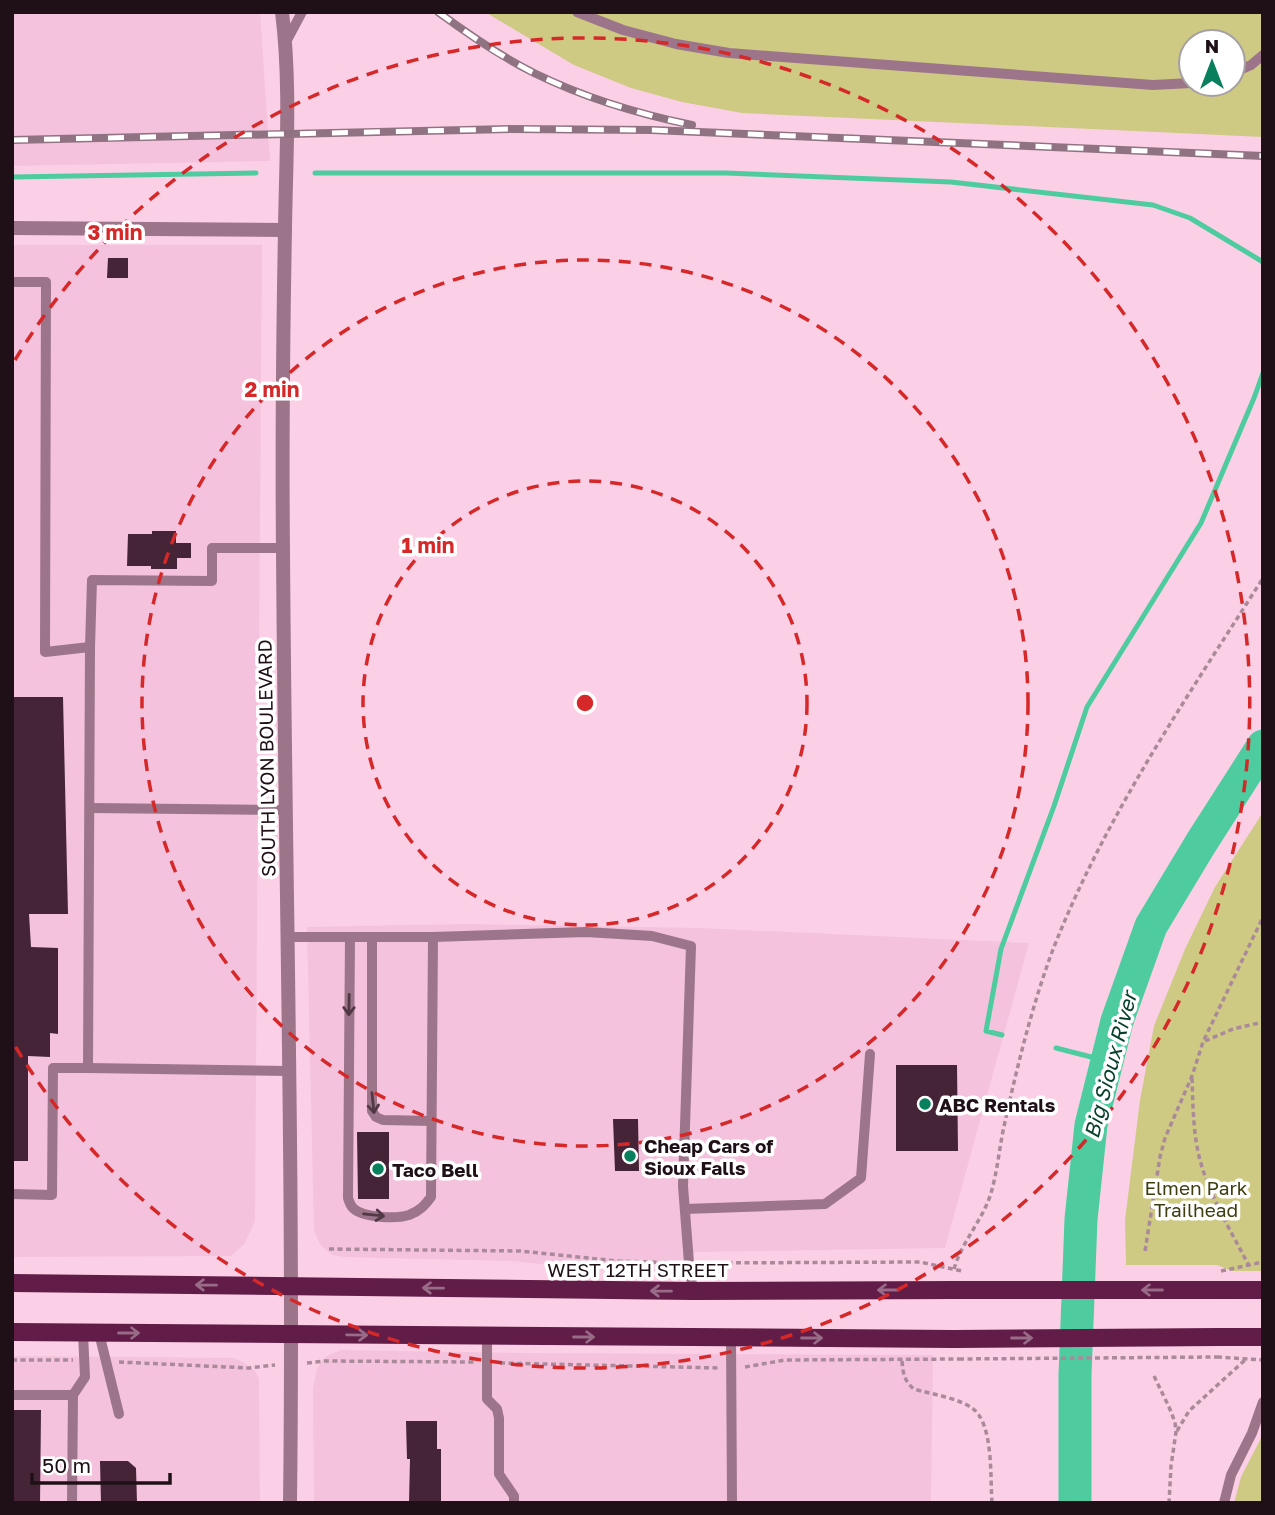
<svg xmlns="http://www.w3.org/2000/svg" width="1275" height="1515" font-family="'Golos Text',sans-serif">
<rect width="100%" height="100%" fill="#fbd0e6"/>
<!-- built -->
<g fill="#f4c2dc">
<polygon points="12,12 260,12 270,161 12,166"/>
<polygon points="12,245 262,245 255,1221 245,1243 231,1256 12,1257"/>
<polygon points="469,924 700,928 1029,943 945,1248 696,1252 664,1273 615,1271 511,1261 344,1257 333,1255 322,1247 317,1238 314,1230 307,927"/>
<polygon points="341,1350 521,1353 933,1355 931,1503 314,1503 313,1388 317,1369 320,1364 325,1357"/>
<polygon points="12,1356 233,1358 241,1361 255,1371 259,1379 260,1503 12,1503"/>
</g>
<!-- green -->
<g fill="#ceca83" fill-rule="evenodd">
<path d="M485,12h778v125l-521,-24 -60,-11 -51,-14 -57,-23zM1191,42h42v42h-42z"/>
<polygon points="1263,812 1263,1271 1232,1271 1217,1265 1126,1265 1125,1220 1140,1100 1154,1026 1185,949 1215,887"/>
<polygon points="1263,1434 1263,1503 1234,1503 1241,1477"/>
</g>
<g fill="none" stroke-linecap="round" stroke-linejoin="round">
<!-- stream -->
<g stroke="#4ecc9f" stroke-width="5">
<polyline points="315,173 726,173 951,182 1153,205 1190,218 1263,262"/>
<polyline points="12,177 256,173"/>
<polyline points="1002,1035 986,1031 1001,949 1054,806 1087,707 1201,523 1254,398 1263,373"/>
<polyline points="1056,1048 1107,1061"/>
</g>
<!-- river -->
<polyline stroke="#4ecc9f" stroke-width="33" points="1075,1503 1075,1375 1081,1219 1091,1125 1117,1021 1151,926 1201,843 1263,746"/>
</g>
<!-- building -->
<g fill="#442436">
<polygon points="108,258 128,258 128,278 107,278"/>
<polygon points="152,531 176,531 176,543 191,543 191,558 177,558 177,569 151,569 151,566 127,566 128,534 152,534"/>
<polygon points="12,697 63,697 68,914 29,914 31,947 58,948 58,1034 50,1033 50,1057 28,1056 28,1161 12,1161"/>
<polygon points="896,1065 957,1065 958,1151 896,1151"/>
<polygon points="613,1119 638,1119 639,1171 615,1171"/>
<polygon points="357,1132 389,1132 389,1199 358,1199"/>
<polygon points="12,1410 41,1410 40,1503 12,1503"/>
<polygon points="406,1421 437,1421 437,1449 441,1449 441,1503 409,1503 410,1459 407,1459"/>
<polygon points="100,1461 128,1461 136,1468 137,1503 101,1503"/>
</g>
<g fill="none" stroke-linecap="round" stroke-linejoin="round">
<!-- path -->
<g stroke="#aa8a9a" stroke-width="3.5" stroke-dasharray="5 3.5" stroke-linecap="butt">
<polyline points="1205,1041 1233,1029 1263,1022"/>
<path d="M1192,1078c1,28 1,56 8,82 10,37 31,71 48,104"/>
<polyline points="329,1249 520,1251 617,1261 677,1263"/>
<polyline points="1145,1251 1160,1157 1165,1138 1192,1076 1203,1042 1263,917"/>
<polyline points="702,1263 920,1262 962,1271"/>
<path d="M954,1269c8,-28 29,-49 37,-76 6,-20 8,-42 12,-62 13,-60 28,-122 49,-179 52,-134 134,-253 211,-374"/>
<polyline points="1221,1271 1263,1262"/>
<polyline points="1217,1357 1263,1360"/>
<polyline points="12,1360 73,1360"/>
<path d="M902,1361c1,12 2,20 12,28 17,5 44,9 58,19 22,15 18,70 20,95"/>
<polyline points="119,1362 249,1368 275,1365"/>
<polyline points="307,1363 324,1361 475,1362"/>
<polyline points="500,1363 720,1368"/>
<polyline points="745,1367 785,1360 959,1359"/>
<polyline points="1154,1376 1169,1407 1175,1422 1176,1432 1171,1466 1169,1503"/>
<polyline points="1177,1431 1189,1411 1245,1360"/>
</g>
<!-- service -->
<g stroke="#9d758a" stroke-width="10">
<polyline points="577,12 623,30 676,44 729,53 1153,85 1191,83"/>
<polyline points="286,42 302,12"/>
<polyline points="1233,73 1251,65 1263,55"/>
<polyline points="12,282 46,282 45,652 90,647"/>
<polyline points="90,808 286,810"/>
<path d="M287,937h146l-2,260c-6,8 -11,14 -22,18 -13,4 -46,3 -56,-7 -3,-3 -4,-7 -5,-10l2,-261"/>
<polyline points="372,937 372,1111 376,1117 383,1120 432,1121"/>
<polyline points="433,937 586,932 652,936 691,946 683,1186 689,1263 693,1291"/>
<polyline points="88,1068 288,1071"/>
<polyline points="12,1194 52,1195 53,1068 88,1068 90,647 92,580 212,581 212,548 283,548"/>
<polyline points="685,1209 825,1204 861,1178 870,1054"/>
<polyline points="99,1333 119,1414"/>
<polyline points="487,1337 487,1399 497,1409 499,1418 499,1474 514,1496 514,1503"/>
<polyline points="731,1337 732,1503"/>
<polyline points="12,1395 73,1395"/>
<polyline points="72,1503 73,1395 85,1377 83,1333"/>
<polyline points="1224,1503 1231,1475 1252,1433 1263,1402"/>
</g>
<!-- minor -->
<polyline stroke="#9d758a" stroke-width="14" points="12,228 285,230"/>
<!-- tertiary -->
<path stroke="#9d758a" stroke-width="14" d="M282,12c9,72 4,145 3,217 -2,108 -3,215 -2,322 2,317 11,635 7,952"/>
<!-- primary -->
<g stroke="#611c47" stroke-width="18">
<polyline points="12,1283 693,1291 956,1290"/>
<polyline points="1221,1290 1263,1290"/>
<polyline points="12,1332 954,1339"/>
<polyline points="1220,1337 1263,1337"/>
</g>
<defs>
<g id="rail">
<path d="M438,12c30,22 62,44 96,61 49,24 104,41 158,52"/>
<polyline points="12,140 510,129 652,130 1263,156"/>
</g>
</defs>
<!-- rail casing -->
<use href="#rail" stroke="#907382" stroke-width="8"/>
<!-- rail -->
<use href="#rail" stroke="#fff" stroke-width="5" stroke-dasharray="16" stroke-linecap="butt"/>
<!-- path-bridge -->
<polyline stroke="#aa8a9a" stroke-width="3.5" stroke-dasharray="5 3.5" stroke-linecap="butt" points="959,1359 1217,1357"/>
<!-- primary-bridge -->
<g stroke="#611c47" stroke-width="18">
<polyline points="956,1290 1221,1290"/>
<polyline points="954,1339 1220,1337"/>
</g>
</g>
<!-- one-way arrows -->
<defs><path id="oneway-shaft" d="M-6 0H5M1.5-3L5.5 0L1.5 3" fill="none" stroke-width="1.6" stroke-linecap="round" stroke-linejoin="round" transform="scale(1.75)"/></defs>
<g stroke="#513846">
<use href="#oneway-shaft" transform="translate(349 1005) rotate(91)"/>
<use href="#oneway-shaft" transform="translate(373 1103) rotate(84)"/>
<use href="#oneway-shaft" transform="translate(374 1215) rotate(6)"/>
</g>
<g stroke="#986b87">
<use href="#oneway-shaft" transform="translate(206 1285) rotate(-179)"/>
<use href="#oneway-shaft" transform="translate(433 1288) rotate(-179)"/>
<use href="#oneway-shaft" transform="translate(888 1290) rotate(180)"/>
<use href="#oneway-shaft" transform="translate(1152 1290) rotate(180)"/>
<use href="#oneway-shaft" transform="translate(661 1291) rotate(-179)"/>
<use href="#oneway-shaft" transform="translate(129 1333)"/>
<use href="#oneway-shaft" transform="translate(357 1335) rotate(1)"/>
<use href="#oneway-shaft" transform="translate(584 1337)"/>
<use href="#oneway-shaft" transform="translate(812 1338)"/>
<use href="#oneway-shaft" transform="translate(1022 1338)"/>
</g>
<!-- distance rings -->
<g fill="none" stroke="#d62828" stroke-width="3.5" stroke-dasharray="12 9">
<circle cx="585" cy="703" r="222"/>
<circle cx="585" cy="703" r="443"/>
<path d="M15 360A665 665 0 1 1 15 1046"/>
</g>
<!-- markers -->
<g fill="#087f5d" stroke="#fff" stroke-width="2.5">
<circle cx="925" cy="1104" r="7"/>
<circle cx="630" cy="1156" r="7"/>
<circle cx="378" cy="1169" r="7"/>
</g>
<g text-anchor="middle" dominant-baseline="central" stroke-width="7" stroke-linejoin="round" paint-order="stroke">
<!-- street labels -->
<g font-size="19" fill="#1f1018" stroke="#fff">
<text transform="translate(266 758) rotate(-91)">SOUTH LYON BOULEVARD</text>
<text x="638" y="1269">WEST 12TH STREET</text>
</g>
<!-- poi labels -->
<g font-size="19" font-weight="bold" fill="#1f1018" stroke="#fff" text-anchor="start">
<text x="939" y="1104">ABC Rentals</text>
<text x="644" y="1145">Cheap Cars of<tspan x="644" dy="22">Sioux Falls</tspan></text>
<text x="392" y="1169">Taco Bell</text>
</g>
<!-- park labels -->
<g font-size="19" fill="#3f3d0f" stroke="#fff">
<text x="1196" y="1187">Elmen Park<tspan x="1196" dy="22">Trailhead</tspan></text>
</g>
<!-- water labels -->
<g font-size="21" font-style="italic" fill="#08402e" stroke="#fff">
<text transform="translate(1110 1065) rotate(-75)">Big Sioux River</text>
</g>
</g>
<circle cx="585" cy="703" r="10" fill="#d62828" stroke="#fff" stroke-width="3.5"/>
<g font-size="21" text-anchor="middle" font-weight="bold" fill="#d62828" stroke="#fff" stroke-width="7" stroke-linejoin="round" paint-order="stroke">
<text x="115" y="240">3 min</text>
<text x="272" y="397">2 min</text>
<text x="428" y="553">1 min</text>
</g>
<!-- border -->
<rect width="1275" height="1515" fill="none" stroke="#1f1018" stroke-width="28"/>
<!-- north arrow -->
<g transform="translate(1212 63)"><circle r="33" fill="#ffffff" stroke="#a59fa3" stroke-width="2"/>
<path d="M0-5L12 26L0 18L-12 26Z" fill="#087f5d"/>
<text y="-10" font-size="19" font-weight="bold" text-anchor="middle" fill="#1f1018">N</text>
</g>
<!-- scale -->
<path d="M32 1473v10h138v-10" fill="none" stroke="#1f1018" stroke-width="3.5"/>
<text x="42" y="1473" font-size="21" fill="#1f1018" stroke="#ffffff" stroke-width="5" paint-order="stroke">50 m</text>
</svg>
